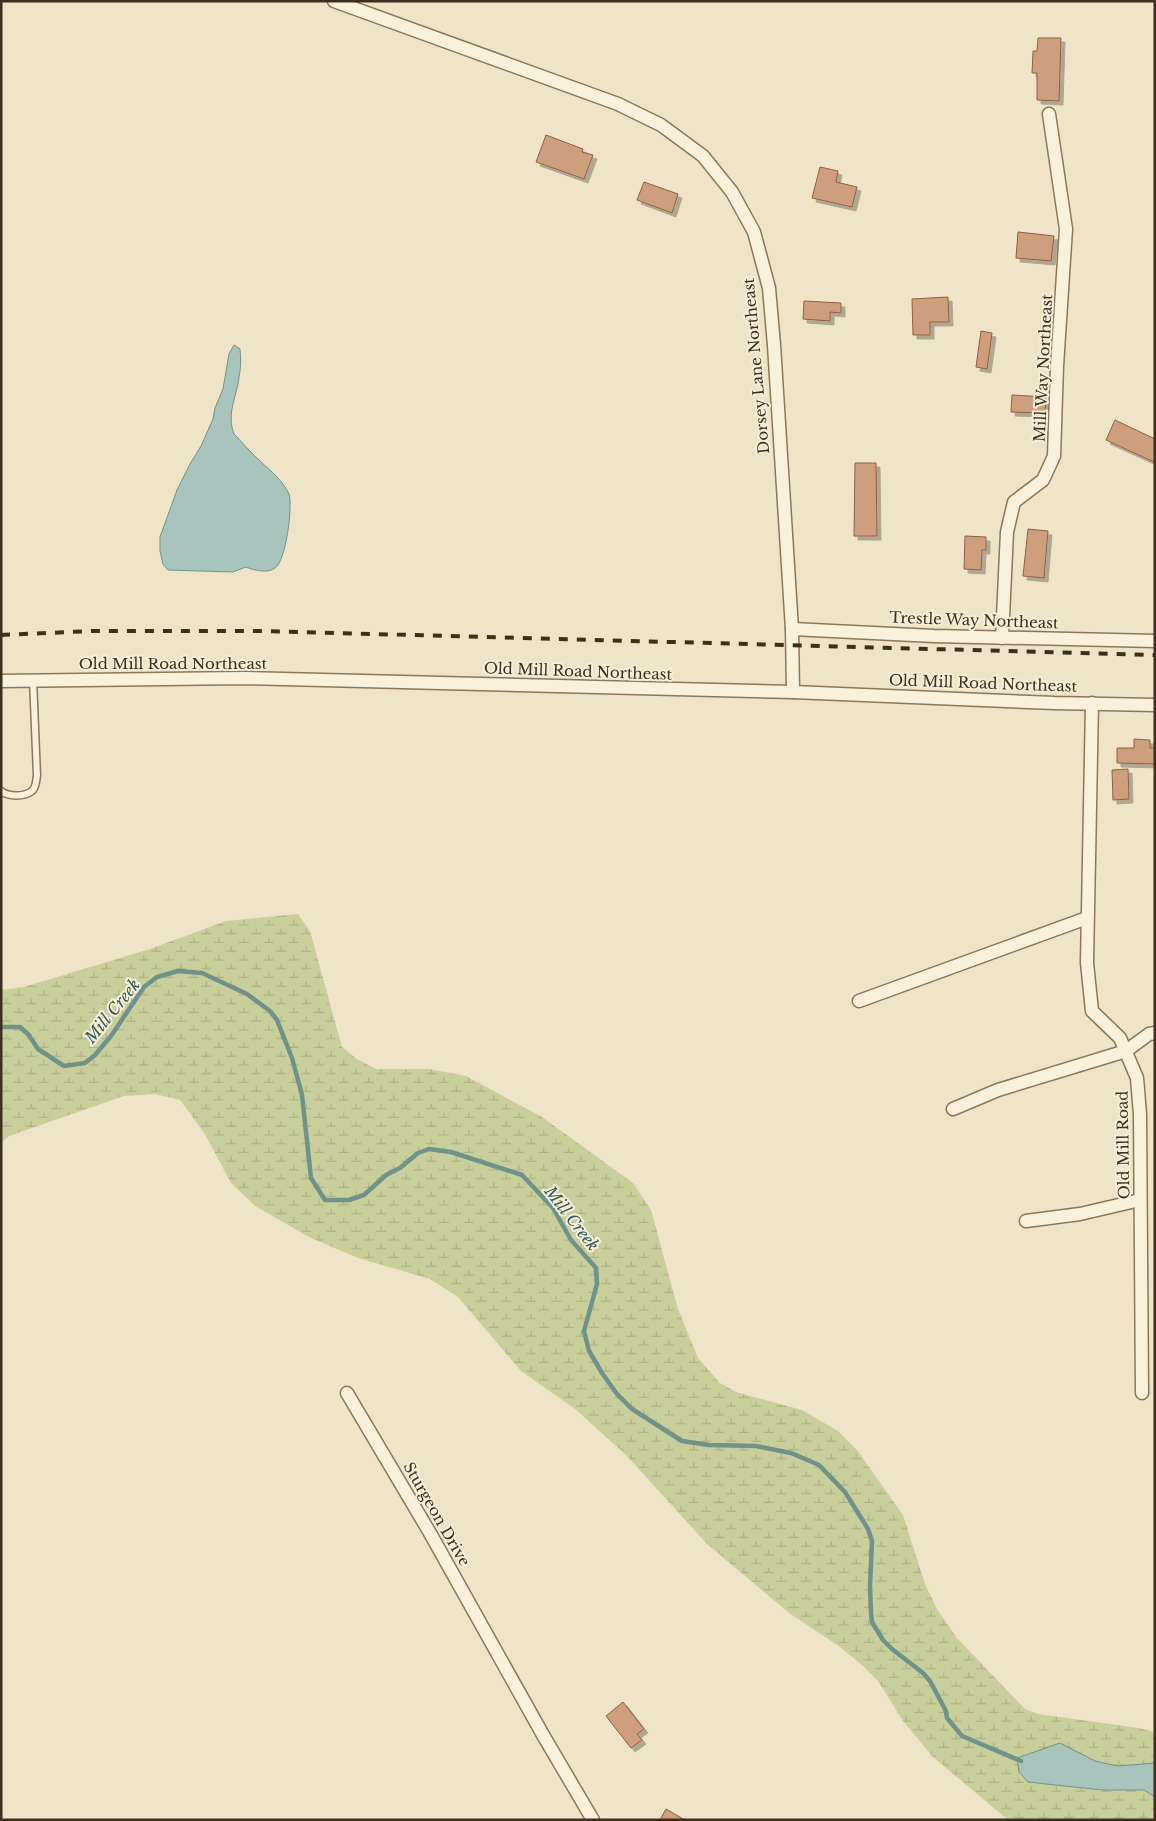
<svg xmlns="http://www.w3.org/2000/svg" width="1156" height="1821" font-family="'Libre Baskerville',serif">
<defs>
<pattern id="wetland-marsh" width="20" height="14" patternUnits="userSpaceOnUse" patternTransform="scale(1.25)"><rect width="20" height="14" fill="#c9cf9b"/><path d="M1 5h8M5 5V1M11 12h8M15 12V8" fill="none" stroke="#aeb285"/></pattern>
<filter id="shadow"><feDropShadow dx="4" dy="4" stdDeviation="0" flood-color="#0004"/></filter>
</defs>
<rect width="100%" height="100%" fill="#f0e4c8"/>
<!-- wetland -->
<polygon fill="url(#wetland-marsh)" points="298,914 310,931 342,1047 357,1059 376,1069 429,1069 466,1076 542,1117 633,1183 651,1210 678,1309 698,1358 720,1383 736,1392 802,1410 838,1431 857,1450 903,1515 925,1584 937,1609 957,1638 1025,1709 1038,1714 1139,1728 1155,1732 1155,1763 1118,1766 1095,1761 1060,1743 1018,1758 1019,1772 1029,1782 1102,1790 1144,1790 1155,1797 1155,1820 1008,1820 933,1757 903,1721 878,1681 863,1666 840,1647 789,1613 707,1544 625,1454 575,1409 521,1371 458,1297 430,1279 358,1258 309,1237 255,1206 231,1183 205,1134 180,1100 155,1094 124,1096 9,1136 1,1143 1,990 24,987 150,949 226,921"/>
<!-- water -->
<g fill="#a9c4bc" stroke="#6f938a">
<path d="M234,345l6,4c1,9 1,19 -1,28 -2,20 -13,36 -5,57 9,9 17,19 27,28 10,9 22,19 28,32 4,12 -3,67 -14,74 -7,6 -22,2 -29,-1l-13,5 -65,-2 -5,-6 -3,-13v-14l17,-47 13,-26 11,-18 12,-27 2,-11 8,-19 6,-35z"/>
<polygon points="1060,1743 1095,1761 1118,1766 1155,1763 1155,1797 1144,1790 1102,1790 1028,1782 1019,1772 1017,1758"/>
</g>
<g fill="none" stroke-linecap="round" stroke-linejoin="round">
<!-- stream -->
<polyline stroke="#6f938a" stroke-width="4.5" points="1,1027 20,1027 28,1034 38,1049 64,1066 85,1063 95,1055 111,1036 144,987 157,977 178,971 202,973 247,994 270,1011 277,1020 292,1058 302,1095 311,1178 325,1200 349,1200 364,1195 386,1175 400,1168 418,1153 429,1149 451,1152 522,1175 553,1208 571,1240 596,1268 597,1284 584,1331 589,1351 602,1373 617,1394 632,1409 682,1441 709,1445 756,1446 791,1453 819,1465 845,1492 868,1529 872,1541 870,1586 871,1613 872,1622 883,1640 892,1649 923,1673 930,1681 946,1711 947,1718 962,1736 1021,1761"/>
</g>
<!-- building -->
<g fill="#cf9f7d" stroke="#8d5f41" filter="url(#shadow)">
<polygon points="1038,38 1061,38 1059,101 1037,100 1037,73 1032,73 1033,51 1037,51"/>
<polygon points="546,135 583,149 582,152 593,155 584,179 536,162"/>
<polygon points="820,167 838,171 836,182 857,187 852,207 812,198"/>
<polygon points="644,182 678,194 672,213 637,200"/>
<polygon points="1018,232 1054,236 1051,261 1016,258"/>
<polygon points="948,297 949,322 930,322 930,335 913,335 912,299"/>
<polygon points="804,301 841,303 841,313 830,312 830,321 803,319"/>
<polygon points="981,331 992,333 987,369 976,367"/>
<polygon points="1012,395 1046,397 1045,413 1011,412"/>
<polygon points="1115,420 1155,439 1154,462 1106,440"/>
<polygon points="855,463 876,463 877,536 854,536"/>
<polygon points="1028,529 1048,531 1044,578 1023,576"/>
<polygon points="965,536 986,537 986,550 982,550 981,570 964,569"/>
<polygon points="1134,739 1150,740 1150,748 1155,748 1155,764 1117,763 1117,748 1134,748"/>
<polygon points="1128,769 1129,799 1113,800 1112,770"/>
<polygon points="623,1702 644,1729 637,1734 642,1740 631,1748 606,1716"/>
<polygon points="666,1809 685,1820 660,1820"/>
</g>
<g fill="none" stroke-linecap="round" stroke-linejoin="round">
<defs>
<path id="lane" d="M1,791c7,6 23,6 31,0 4,-3 4,-10 5,-15l-4,-97"/>
<g id="street">
<polyline points="334,1 618,104 661,125 703,156 732,192 754,232 769,288 774,345 792,629 793,692"/>
<polyline points="792,629 934,636 1155,641"/>
<polyline points="1002,638 1007,532 1014,502 1043,480 1054,456 1057,366 1066,229 1049,114"/>
<polyline points="1,681 244,678 793,692 1054,703 1155,705"/>
<polyline points="1092,703 1087,963 1092,1011 1120,1038 1137,1078 1140,1114 1142,1393"/>
<polyline points="859,1001 1087,918"/>
<polyline points="953,1109 998,1090 1126,1051 1149,1034 1155,1033"/>
<polyline points="1026,1221 1080,1214 1140,1200"/>
<polyline points="347,1393 430,1533 543,1735 593,1820"/>
</g>
</defs>
<!-- lane casing -->
<use href="#lane" stroke="#8d765c" stroke-width="9"/>
<!-- street casing -->
<use href="#street" stroke="#8d765c" stroke-width="15"/>
<!-- lane -->
<use href="#lane" stroke="#faf1dc" stroke-width="6"/>
<!-- street -->
<use href="#street" stroke="#faf1dc" stroke-width="12"/>
<!-- rail -->
<polyline stroke="#3d2e20" stroke-width="4" stroke-dasharray="9 9" stroke-linecap="butt" points="1,635 93,631 262,631 1155,655"/>
</g>
<g text-anchor="middle" dominant-baseline="central" stroke-width="4" stroke-linejoin="round" paint-order="stroke">
<!-- street labels -->
<g font-size="15" fill="#3d2e20" stroke="#f7eed8">
<text transform="translate(756 366) rotate(-95)">Dorsey Lane Northeast</text>
<text transform="translate(1043 368) rotate(-87)">Mill Way Northeast</text>
<text transform="translate(974 620) rotate(2)">Trestle Way Northeast</text>
<text x="173" y="663">Old Mill Road Northeast</text>
<text transform="translate(578 671) rotate(2)">Old Mill Road Northeast</text>
<text transform="translate(983 683) rotate(2)">Old Mill Road Northeast</text>
<text transform="translate(1123 1145) rotate(-91)">Old Mill Road</text>
<text transform="translate(437 1514) rotate(60)">Sturgeon Drive</text>
</g>
<!-- water labels -->
<g font-size="16" font-style="italic" fill="#2f5d5a" stroke="#f7eed8">
<text transform="translate(112 1011) rotate(-51)">Mill Creek</text>
<text transform="translate(572 1218) rotate(52)">Mill Creek</text>
</g>
</g>
<!-- border -->
<rect width="1156" height="1821" fill="none" stroke="#3d2e20" stroke-width="5"/>
</svg>
